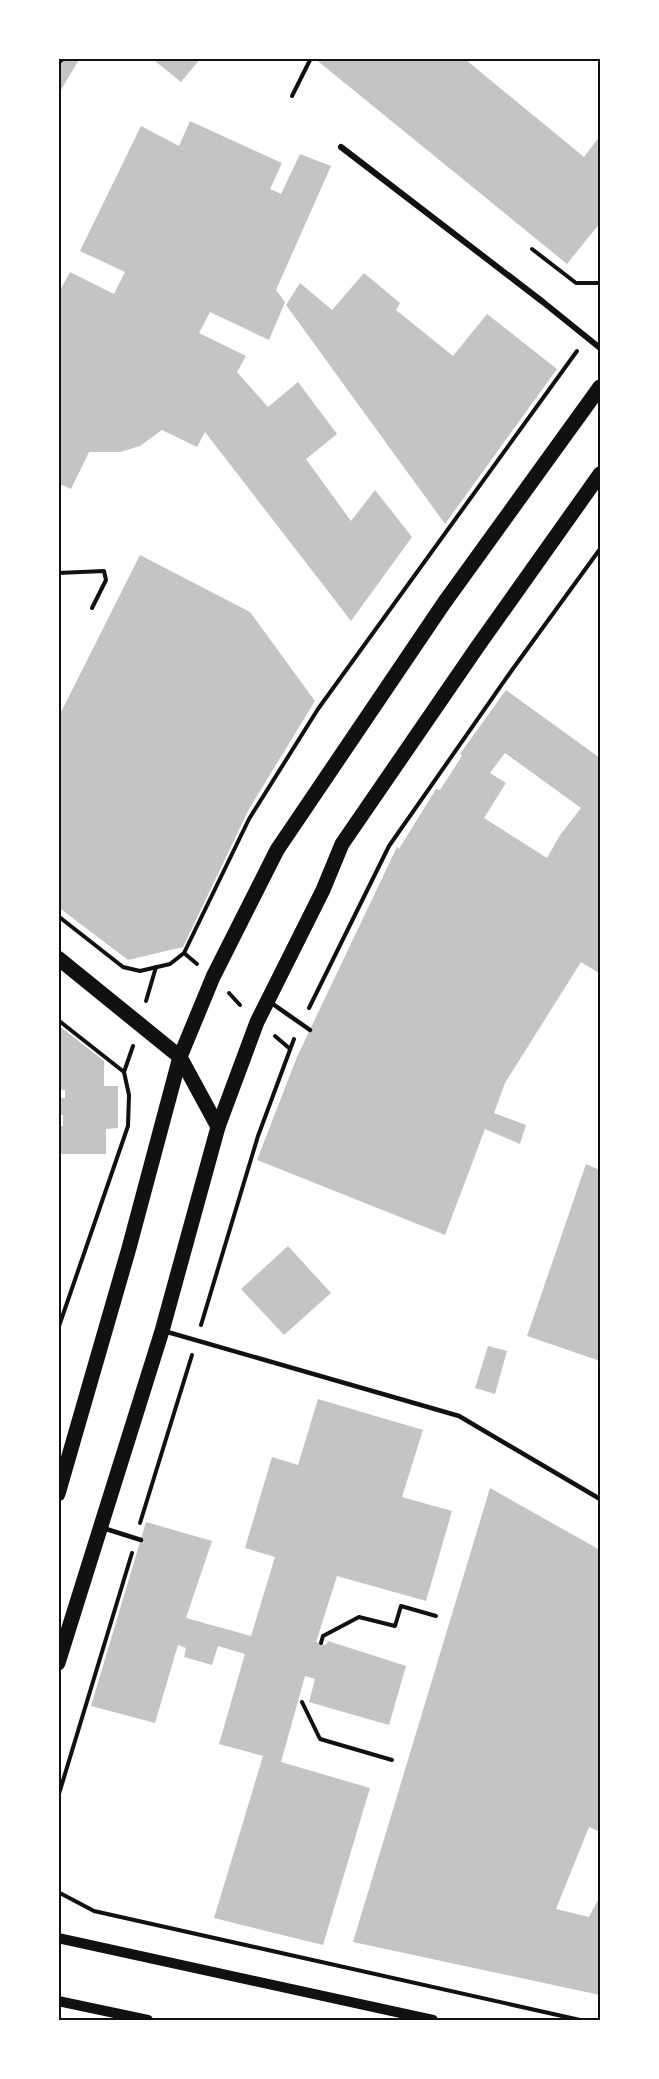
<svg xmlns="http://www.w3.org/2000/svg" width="659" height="2079" font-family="Montserrat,sans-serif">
<rect width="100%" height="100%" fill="#fff"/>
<!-- building -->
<g fill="#c4c4c4" fill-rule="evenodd">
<polygon points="58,58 80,58 58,95"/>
<polygon points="157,58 201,58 181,82 155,61"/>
<polygon points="314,58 467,58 466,60 584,157 600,136 600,223 567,264"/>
<polygon points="190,121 282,163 270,189 281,194 300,154 331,166 276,290 285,302 269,340 210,312 199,333 246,356 237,372 268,407 298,382 337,434 306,459 351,521 375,490 412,537 351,621 205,432 197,447 162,430 140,446 120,452 89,452 71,489 58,483 58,294 70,272 114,294 125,272 80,251 141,126 179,146"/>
<polygon points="364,273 400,303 396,310 453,356 487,314 557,369 445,524 286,305 300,283 332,310"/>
<polygon points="140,555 250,612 315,701 249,809 183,947 128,960 58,907 58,718"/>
<path d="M506,690l94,68v210l-1,5 -18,-11 -76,121 -11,30 32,12 -6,19 -35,-15 -40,106 -188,-75 40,-103 100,-210 2,2 37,-60 4,1 22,-34 -2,-2zM505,753l76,55 -21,27 -13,23 -63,-40 22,-35 -16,-10z"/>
<polygon points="58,1025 104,1061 104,1086 118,1086 118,1128 106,1129 106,1154 58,1154 58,1126 63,1126 63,1115 58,1115 58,1098 65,1098 65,1090 59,1089"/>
<polygon points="586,1164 600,1170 600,1361 527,1336"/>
<polygon points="288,1246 331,1293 284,1335 241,1289"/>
<polygon points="488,1346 507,1351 495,1394 475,1388"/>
<polygon points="318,1399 423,1430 402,1497 452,1511 426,1601 337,1576 316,1642 326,1645 328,1641 406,1666 389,1725 309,1702 315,1679 305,1676 281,1762 370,1788 323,1945 214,1918 263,1756 219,1744 245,1654 218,1646 212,1665 184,1657 186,1648 178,1645 155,1723 91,1706 146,1522 212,1541 186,1618 251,1636 275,1557 245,1548 272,1457 298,1465"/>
<polygon points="490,1488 600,1550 600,1832 589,1827 556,1909 589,1917 600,1896 600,1995 353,1942"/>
</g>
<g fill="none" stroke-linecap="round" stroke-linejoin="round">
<!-- path -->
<g stroke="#111" stroke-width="4">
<polyline points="58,63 64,58"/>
<polyline points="292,96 311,58"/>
<polyline points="532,249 576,283 600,283"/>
<polyline points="58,573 104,571 106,580 92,608"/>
<polyline points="58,916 123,967 140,971 170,964 184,953 249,819 318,709 577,351"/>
<polyline points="184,953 197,964"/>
<polyline points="229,993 240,1005"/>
<polyline points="146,1001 156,967"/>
<polyline points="309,1008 389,846 512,670 600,549"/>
<polyline points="58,1020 124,1072"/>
<polyline points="275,1036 289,1048"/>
<polyline points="201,1325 258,1136 294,1039"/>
<polyline points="58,1329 128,1126 129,1095 124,1072 133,1046"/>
<polyline points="140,1523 192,1355"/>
<polyline points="321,1643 323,1636 359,1617 395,1626 401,1606 436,1616"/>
<polyline points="302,1702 320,1739 392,1760"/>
<polyline points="58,1797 132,1553"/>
<polyline points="58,1892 94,1911 580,2020"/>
</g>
<!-- service -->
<g stroke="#111" stroke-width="4.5">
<polyline points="270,1002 310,1030"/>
<polyline points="164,1331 459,1416 600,1499"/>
<polyline points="103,1528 141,1540"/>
</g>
<!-- minor -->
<polyline stroke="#111" stroke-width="6" points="341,147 543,302 600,348"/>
<!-- tertiary -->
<g stroke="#111" stroke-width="10">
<polyline points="58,1938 433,2020"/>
<polyline points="58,2001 148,2020"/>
</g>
<!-- primary -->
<g stroke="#111" stroke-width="15">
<polyline points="58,958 180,1057 218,1127"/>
<polyline points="58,1494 129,1248 180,1057 213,977 277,850 444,603 600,387"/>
<polyline points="58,1663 162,1331 218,1127 257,1022 323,890 342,844 478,646 600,474"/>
</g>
</g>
<!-- border -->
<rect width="659" height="2079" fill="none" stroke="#ffffff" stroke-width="120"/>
<rect x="60" y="60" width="539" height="1959" fill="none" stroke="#111" stroke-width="2"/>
</svg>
